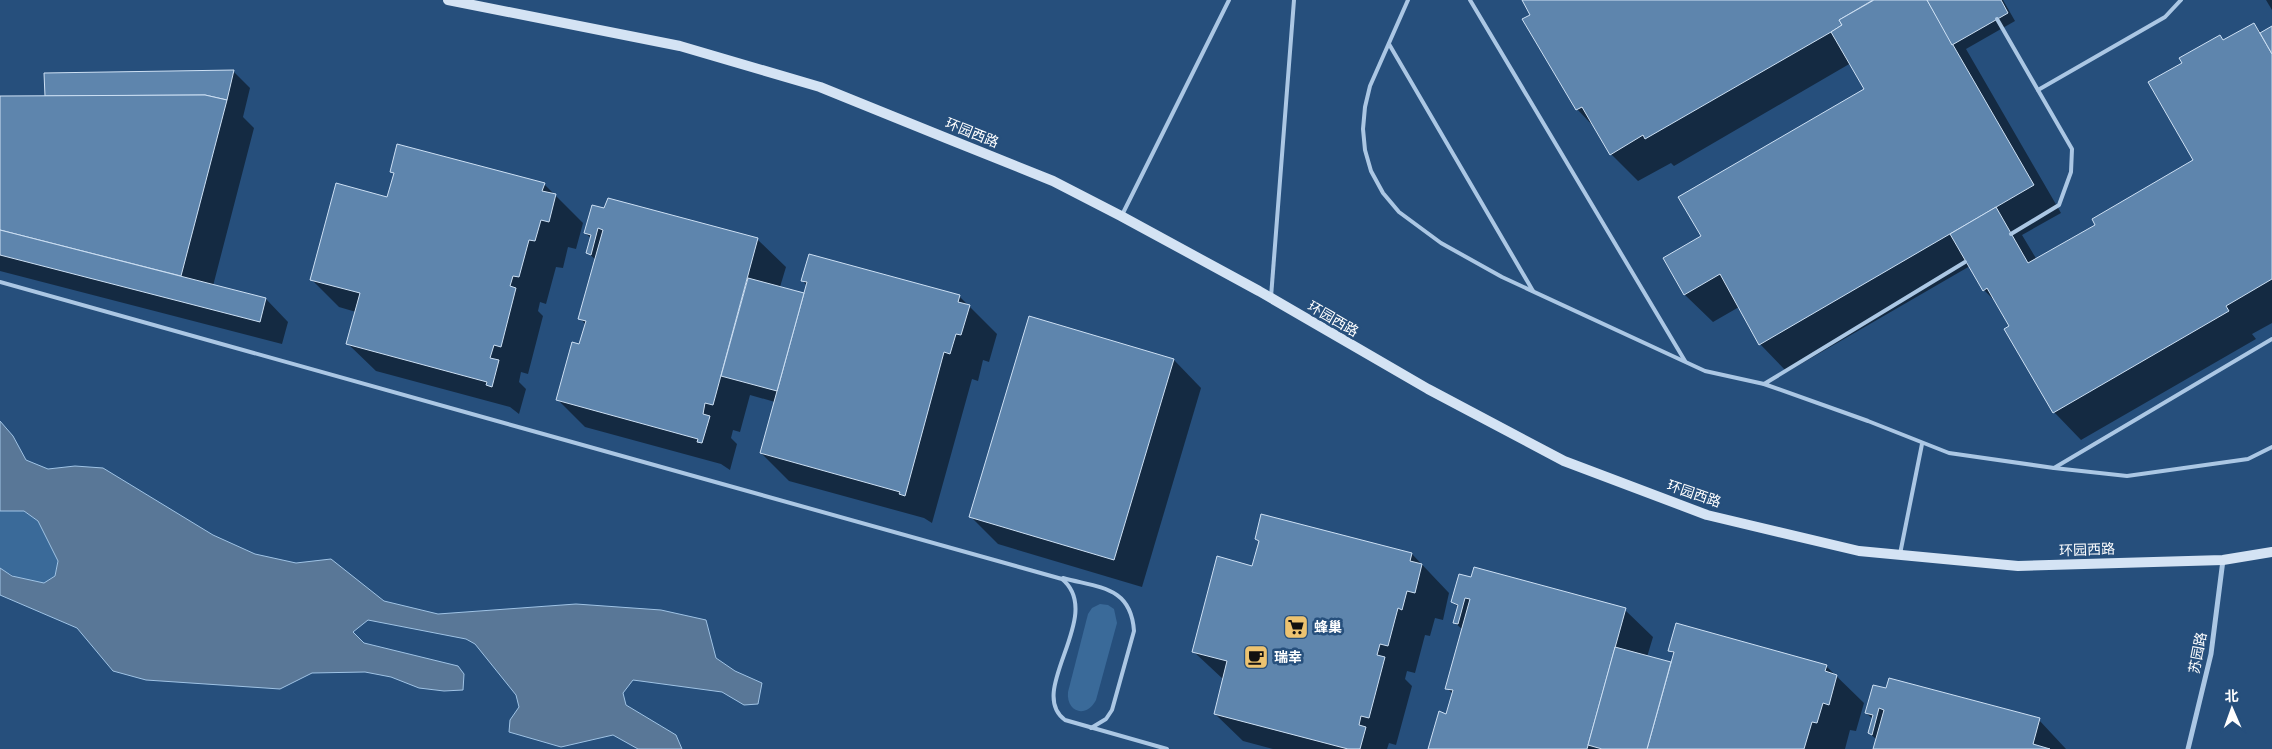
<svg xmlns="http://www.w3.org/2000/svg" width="2272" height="749" font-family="'Fira Sans Condensed','Noto Sans SC',sans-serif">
<rect width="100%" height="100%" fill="#264f7c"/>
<!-- green -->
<g fill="#3a6a99">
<path d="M2,510l22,1 14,10 20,40 -3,15c-3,2 -8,6 -11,7 -14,3 -33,-8 -44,-15v-57z"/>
<path d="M1100,604l8,1 6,4 3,14 -21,77c-10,19 -30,12 -28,-8l20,-78 4,-6z"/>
</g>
<!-- water -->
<polygon fill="#597797" stroke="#9fc3e5" points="0,421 13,436 26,460 48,469 75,466 103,468 213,535 255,554 296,563 331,559 384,601 438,614 576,604 661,610 706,620 716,658 735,671 762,683 758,704 744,705 722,692 633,680 623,693 626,705 676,735 682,749 638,749 613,735 561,747 509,732 510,720 519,707 516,695 475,644 466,639 368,620 353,632 364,643 458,666 464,674 463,690 444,691 419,688 391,677 365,672 312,673 280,689 146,680 113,671 77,628 0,595 0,568 12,576 44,583 55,576 58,561 38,521 24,511 0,511"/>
<!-- shadow -->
<g fill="#0007">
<polygon points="1523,0 2003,0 2015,21 1966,49 2061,213 2022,235 2037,260 2097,225 2195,161 2184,63 2220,37 2224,41 2253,24 2262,33 2272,27 2272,323 2252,334 2256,339 2081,440 2054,412 1998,304 1984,290 1970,266 1787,372 1760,344 1739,307 1713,322 1685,295 1664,259 1703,236 1866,89 1851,63 1674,166 1671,163 1638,181 1611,154 1595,128 1577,109 1524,20 1532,15"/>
<polygon points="2266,0 2272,0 2272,10"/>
<polygon points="234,72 250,88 243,117 254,128 213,286 266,299 288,322 282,344 0,271 0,97 48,97"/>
<polygon points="392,172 544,184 583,223 576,249 568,247 563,268 556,267 546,304 540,302 538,311 543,316 528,374 521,372 519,382 526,389 519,414 510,407 376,371 348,344 356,312 339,307 311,279 388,198 395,175"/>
<polygon points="608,199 758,240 786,267 780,287 805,295 807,286 803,281 959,296 997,334 989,362 983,360 978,381 972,379 932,523 924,518 789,481 761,453 775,402 750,395 740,432 733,430 731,438 737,444 730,470 721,464 585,427 557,399 580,345 586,325 580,318 596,260 588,253 592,239 585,233 605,209"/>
<polygon points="1174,360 1201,388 1142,587 998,544 970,516"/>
<polygon points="1256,539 1412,554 1449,593 1443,620 1435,618 1430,636 1425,635 1415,673 1407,671 1405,679 1412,686 1396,745 1389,743 1387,749 1273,749 1243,741 1215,714 1224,680 1194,652 1253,567 1260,543"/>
<polygon points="1460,576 1625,610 1653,637 1647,657 1672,665 1675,655 1670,650 1826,666 1864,703 1856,731 1850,730 1845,749 1430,749 1447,715 1453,694 1447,688 1463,630 1455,623 1459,608 1453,602"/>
<polygon points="1874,686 2039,720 2066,749 1875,749 1877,740 1869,733 1873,719 1866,713"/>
</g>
<!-- building -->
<g fill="#5e85ad" stroke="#cde0f4">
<polygon points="1522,0 1873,0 1839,20 1842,25 1831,32 1645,139 1643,135 1610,155 1582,107 1576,110 1522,19 1530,15"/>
<polygon points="1874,0 1927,0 2034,185 1759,345 1720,274 1684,295 1663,258 1701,236 1678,197 1864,89 1831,32 1842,25 1839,20"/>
<polygon points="1927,0 2001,0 2008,13 1952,45"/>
<polygon points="2254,23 2272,54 2272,279 2226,306 2229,311 2053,413 2004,329 2009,326 1987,288 1983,291 1950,234 1996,207 2028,263 2095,225 2092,219 2193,160 2148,82 2182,63 2179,58 2220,35 2223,40"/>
<polygon points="2272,26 2272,54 2260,33"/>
<polygon points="234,70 227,100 205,95 45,96 44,73"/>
<polygon points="205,95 227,100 181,276 0,230 0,96"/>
<polygon points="397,144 545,183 542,191 556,194 549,222 541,220 535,241 529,240 519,277 513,276 510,286 516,288 501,347 494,345 490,358 499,360 492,387 486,385 487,382 346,344 360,293 310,280 336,183 387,197 394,173 390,172"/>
<polygon points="608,198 758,238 713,405 705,403 703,414 710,416 702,443 697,442 698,439 556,400 572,342 579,344 586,321 578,319 603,230 598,228 591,255 586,253 591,235 584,233 592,205 604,208"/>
<polygon points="0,230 266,298 260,322 0,255"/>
<polygon points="809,254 960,295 958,302 970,305 961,335 956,334 950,354 944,352 905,496 899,494 900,492 760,453 807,282 801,281"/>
<polygon points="748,278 804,293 777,391 721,376"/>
<polygon points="1029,316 1174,359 1114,560 969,517"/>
<polygon points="1261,514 1412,553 1410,561 1422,564 1415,593 1407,591 1402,610 1398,608 1388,646 1380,644 1377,655 1385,657 1369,718 1361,716 1359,725 1366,727 1360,749 1348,749 1214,714 1227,661 1192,652 1217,556 1252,566 1259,541 1255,539"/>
<polygon points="1474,567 1626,608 1587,749 1428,749 1439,711 1446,714 1453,690 1445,689 1470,599 1465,598 1458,624 1453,623 1458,605 1451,602 1459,574 1471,577"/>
<polygon points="1676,623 1827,665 1825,671 1837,675 1829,705 1823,703 1817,723 1812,722 1804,749 1647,749 1674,652 1668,651"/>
<polygon points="1615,647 1671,662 1647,749 1602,749 1588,745"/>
<polygon points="1889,678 2040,718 2033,744 2050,749 1873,749 1884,710 1879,708 1872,735 1868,733 1873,715 1865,713 1873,685 1886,688"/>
</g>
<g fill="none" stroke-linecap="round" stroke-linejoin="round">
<!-- lane -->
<g stroke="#abc7e4" stroke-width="4">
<polyline points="1408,0 1370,86 1365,107 1363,129 1365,150 1371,171 1383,193 1399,212 1441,243 1502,277 1705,371 1764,384"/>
<polyline points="1470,0 1685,361"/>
<polyline points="1997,19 2072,149 2071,172 2059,205 2011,234"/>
<polyline points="1389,44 1533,291"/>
<polyline points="2038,90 2165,17 2181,0"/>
<polyline points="1122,215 1229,0"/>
<polyline points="1965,262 1764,384 1868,421 1949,453 2054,468 2127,476 2248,459 2272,447"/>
<path d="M0,282l1062,297c44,36 -37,112 3,141l102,29"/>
<polyline points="1271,297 1294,0"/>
<polyline points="2054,468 2272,339"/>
<polyline points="1900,554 1922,444"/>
<path d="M1063,578c36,10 68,8 71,53l-22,79 -6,9 -15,9"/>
</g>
<!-- street -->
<polyline stroke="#abc7e4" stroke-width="5" points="2188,749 2211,654 2223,560"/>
<!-- secondary -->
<polyline stroke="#d4e3f4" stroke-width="10" points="448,0 680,46 820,87 946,138 1053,181 1121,216 1259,291 1428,389 1564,461 1707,515 1859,551 2018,566 2223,560 2272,552"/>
</g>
<!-- icons -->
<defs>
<symbol id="supermarket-square" viewBox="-11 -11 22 22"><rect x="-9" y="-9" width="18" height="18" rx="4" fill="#edc370" stroke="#264f7c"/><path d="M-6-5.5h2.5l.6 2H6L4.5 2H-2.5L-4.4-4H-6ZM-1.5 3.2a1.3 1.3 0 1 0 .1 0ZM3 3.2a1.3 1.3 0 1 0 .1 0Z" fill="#111"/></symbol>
<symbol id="cafe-square" viewBox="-11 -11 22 22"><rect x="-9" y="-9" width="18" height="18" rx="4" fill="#edc370" stroke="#264f7c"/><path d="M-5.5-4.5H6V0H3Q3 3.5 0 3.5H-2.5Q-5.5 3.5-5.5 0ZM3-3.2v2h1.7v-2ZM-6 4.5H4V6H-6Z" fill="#111"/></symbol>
</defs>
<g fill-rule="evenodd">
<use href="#supermarket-square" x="1282" y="613" width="28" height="28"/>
<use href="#cafe-square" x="1242" y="643" width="28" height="28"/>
</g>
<g text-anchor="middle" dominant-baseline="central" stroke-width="5" stroke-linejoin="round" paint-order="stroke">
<!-- street labels -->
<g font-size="14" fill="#fff" stroke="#264f7c">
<text transform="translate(972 133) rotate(22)">环园西路</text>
<text transform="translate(1333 319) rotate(30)">环园西路</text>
<text transform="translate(1694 494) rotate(19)">环园西路</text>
<text transform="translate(2087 550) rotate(-2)">环园西路</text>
<text transform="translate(2198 653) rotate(-79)">苏园路</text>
</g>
<!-- poi labels -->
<g font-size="14" font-weight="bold" fill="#fff" stroke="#264f7c" text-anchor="start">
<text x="1314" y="627">蜂巢</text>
<text x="1274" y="657">瑞幸</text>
</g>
</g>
<!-- north arrow -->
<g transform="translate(2232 709) rotate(358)" stroke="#264f7c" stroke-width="4" paint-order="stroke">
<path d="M0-4L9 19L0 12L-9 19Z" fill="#ffffff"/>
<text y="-8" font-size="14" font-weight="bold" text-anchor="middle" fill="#ffffff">北</text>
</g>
</svg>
